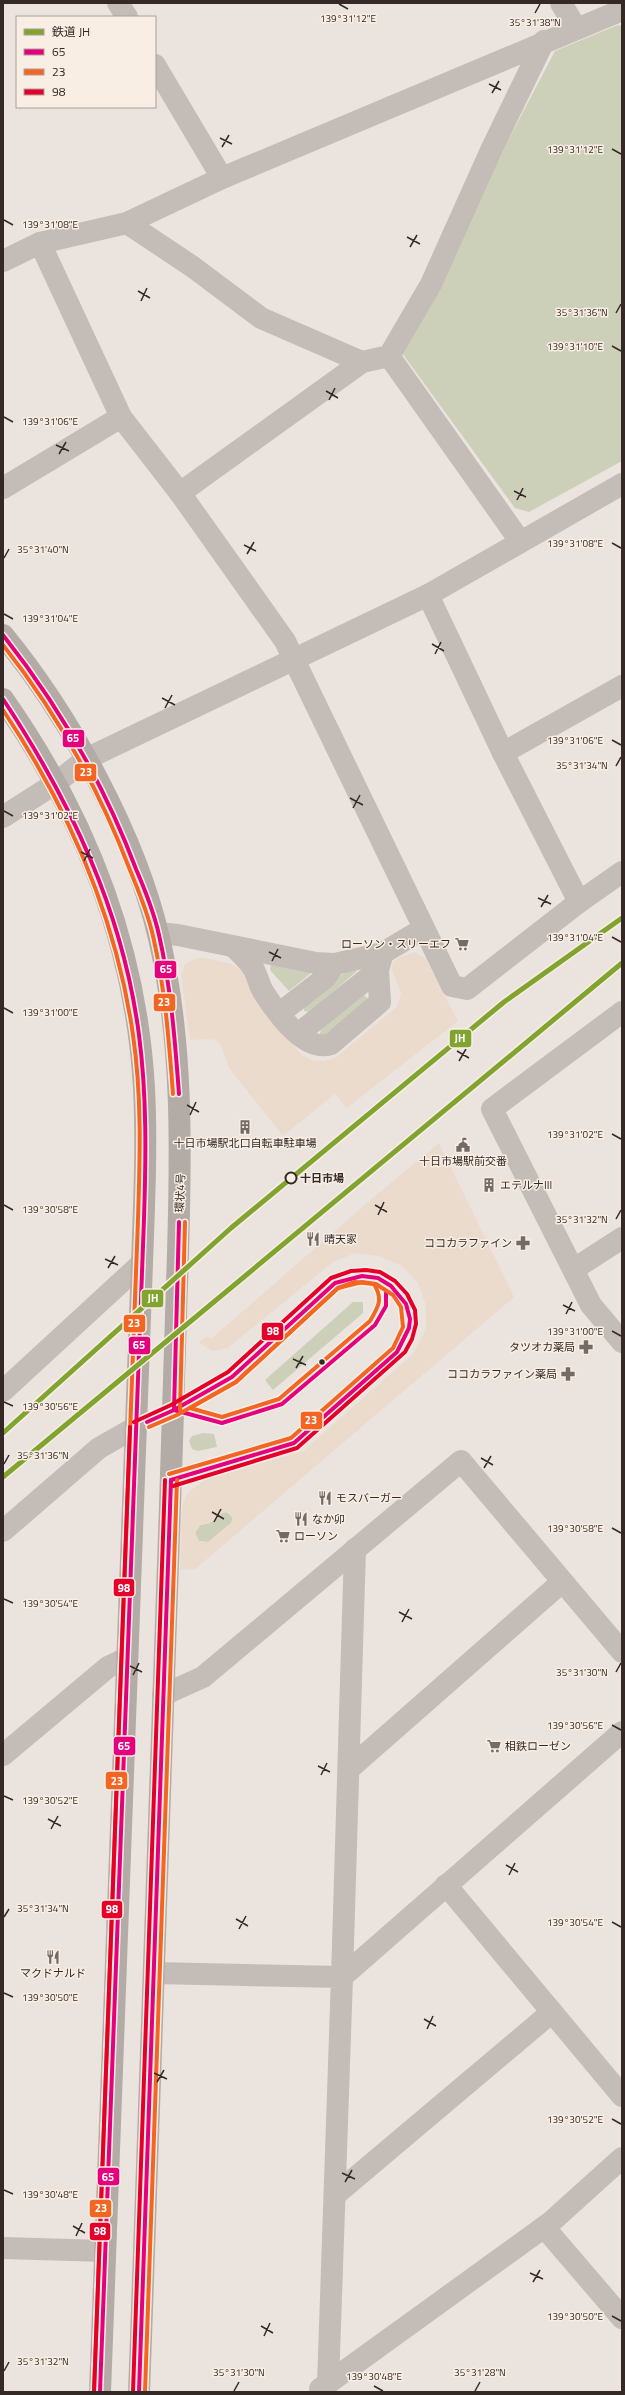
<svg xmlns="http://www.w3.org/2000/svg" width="625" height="2395" font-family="'Titillium Web','Noto Sans JP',sans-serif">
<rect width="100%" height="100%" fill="#ebe4de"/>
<!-- green -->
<g fill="#cdd0b8">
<polygon points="618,25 622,26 622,461 529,512 515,508 402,353 494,167 555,51"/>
<polygon points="271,963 311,973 289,991 270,970"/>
<polygon points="349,969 356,969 356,972 310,1012 304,1011 304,1006"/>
<polygon points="364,995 368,999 326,1034 320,1034 321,1029"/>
<polygon points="353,1302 363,1302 363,1313 273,1390 265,1380"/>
<polygon points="203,1433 214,1434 217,1447 198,1451 192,1449 189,1441 192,1436"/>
<polygon points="227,1512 233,1518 231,1523 208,1542 199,1541 195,1533 200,1525 210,1523 222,1513"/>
</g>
<!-- plaza -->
<g fill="#eadbcd" fill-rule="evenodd">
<polygon points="414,952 425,958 458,1021 347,1108 335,1094 283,1136 229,1068 221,1046 216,1040 208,1039 190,1040 181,975 185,964 200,957 232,964 240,969 246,978 253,997 302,1055 312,1060 324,1061 335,1058 397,1007 401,993 392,970 392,965 396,959"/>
<path d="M439,1143l75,154 -320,273 -14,-1 2,-63 5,-12 8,-7 10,-7 98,-29 110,-97 13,-26v-22l-8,-23 -16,-17 -24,-10 -22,-3 -23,9 -105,86 -15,3 -14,-8 7,-6 6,1 163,-142zM227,1512l6,6 -2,5 -23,19 -9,-1 -4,-8 5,-8 10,-2 12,-10z"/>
</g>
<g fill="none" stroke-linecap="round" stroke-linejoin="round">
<!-- minor -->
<g stroke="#c4bcb7" stroke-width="22">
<polyline points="118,3 127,17"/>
<polyline points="561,3 576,28"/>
<polyline points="155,65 222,178"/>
<polyline points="127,223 193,267 261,318 362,362 389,356 431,284 492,148 544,41"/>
<polyline points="40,243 121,417 180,493 285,641 452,986 467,989 579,902 622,872"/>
<polyline points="3,261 40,243 127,223 222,178 622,10"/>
<polyline points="389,356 520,541"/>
<polyline points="3,488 121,417"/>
<polyline points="180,493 362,362"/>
<polyline points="428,595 503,753 579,902"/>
<polyline points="503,753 622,686"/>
<polyline points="3,817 56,783"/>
<polyline points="158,933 178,935 316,963 335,964 383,953 423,929"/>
<path d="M234,947c7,7 14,13 19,21 5,8 6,18 11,25 13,20 41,60 67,51l49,-42 -2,-32 5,-17"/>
<polyline points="622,1012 492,1109 591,1305 622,1342"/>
<polyline points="280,1013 325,978 335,964"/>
<polyline points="298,1034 378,970 371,960"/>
<polyline points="574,1269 622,1238"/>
<polyline points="3,1391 142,1263"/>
<polyline points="3,1531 99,1448 136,1427"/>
<polyline points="163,1695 203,1677 461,1461 622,1652"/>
<polyline points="3,1755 108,1667 127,1658"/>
<polyline points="349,1769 562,1582"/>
<polyline points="446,1885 622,2096"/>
<polyline points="154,1973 342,1977 328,2384"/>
<polyline points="342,1977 355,1549"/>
<polyline points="342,1977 622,1732"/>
<polyline points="335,2195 552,2012"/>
<polyline points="544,2227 622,2318"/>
<polyline points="3,2248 105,2251"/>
<polyline points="320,2389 551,2222 622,2158"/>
</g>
<!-- tertiary -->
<polyline stroke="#c4bcb7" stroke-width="22" points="56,783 86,759 428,595 622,484"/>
<!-- primary -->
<g stroke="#b3aba6" stroke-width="22">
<path d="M3,635c67,82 132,200 156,303 24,104 22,210 19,315 -2,85 -5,169 -8,253 -11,296 -20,591 -31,886"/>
<path d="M3,699c82,117 133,246 141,389 3,59 0,117 -2,175l-42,1129"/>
</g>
<defs>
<g id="bus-1">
<path d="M3,635c56,71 101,149 133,234 9,21 18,43 23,66 12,52 16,106 20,159"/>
<path d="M3,699c68,103 120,213 136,336 8,61 7,123 5,184l-44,1173"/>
<polyline points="174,1410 179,1222"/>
<polyline points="174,1410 222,1423 282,1404 375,1325 386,1306 386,1293"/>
<polyline points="147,1422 174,1410 232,1377 335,1283 362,1276 378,1278 391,1286 406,1304 410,1319 409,1328 397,1352 294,1443 171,1480"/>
<polyline points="139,2392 171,1480"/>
</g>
<g id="bus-2">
<path d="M3,645c54,68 96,144 127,225 9,22 18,43 23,66 12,52 16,105 20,158"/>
<path d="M3,710c66,99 113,206 130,325 9,61 7,123 5,184l-44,1173"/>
<path d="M355,1282l19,2c9,15 5,22 -4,37l-91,78 -57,18 -32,-9 46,-26 102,-94z"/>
<polyline points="180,1410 185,1222"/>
<polyline points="149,1427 177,1415 236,1382 338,1288 362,1282 376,1284 393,1295 401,1307 403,1327 393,1348 291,1438 169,1474"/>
<polyline points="145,2392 177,1480"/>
</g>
<g id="bus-3">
<polyline points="134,1422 171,1405 228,1372 331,1278 351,1271 366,1270 380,1272 395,1281 407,1294 415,1310 416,1324 412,1339 405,1352 297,1448 173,1486"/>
<polyline points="94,2392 130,1427"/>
<polyline points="133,2392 165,1480"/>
</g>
</defs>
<!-- bus-1 casing -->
<use href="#bus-1" stroke="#f9eee4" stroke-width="7"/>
<!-- bus-2 casing -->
<use href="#bus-2" stroke="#f9eee4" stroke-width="7"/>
<!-- bus-3 casing -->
<use href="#bus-3" stroke="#f9eee4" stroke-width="7"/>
<!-- bus-1 -->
<use href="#bus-1" stroke="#e5007d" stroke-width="4"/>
<!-- bus-2 -->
<use href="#bus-2" stroke="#f26522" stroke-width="4"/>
<!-- bus-3 -->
<use href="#bus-3" stroke="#e4002b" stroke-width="4"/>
<defs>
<g id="rail-1">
<polyline points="3,1433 231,1228 504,1002 622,918"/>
<polyline points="3,1477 622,963"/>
</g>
</defs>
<!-- rail-1 casing -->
<use href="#rail-1" stroke="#f9eee4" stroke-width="8"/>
<!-- rail-1 -->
<use href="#rail-1" stroke="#80a42f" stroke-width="5"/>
</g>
<!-- ticks -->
<path fill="none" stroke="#342926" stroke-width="1.5" d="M339,4l9,5M535,13l5,-9M489,84l12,6M492,93l7,-12M220,138l12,6M222,147l7,-12M612,149l9,5M4,220l9,5M407,237l13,7M410,247l7,-12M138,291l12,7M141,301l6,-13M616,313l5,-9M612,346l9,5M326,391l12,7M329,400l6,-12M4,417l9,5M56,445l13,6M59,454l7,-12M514,491l12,6M517,500l6,-12M612,543l9,5M244,545l12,6M247,554l7,-12M4,558l5,-9M4,614l9,5M432,644l12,7M435,654l6,-12M162,698l13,7M165,708l7,-13M612,740l9,5M616,766l5,-9M350,798l13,7M353,808l7,-13M4,811l9,5M81,852l12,6M84,861l6,-12M538,898l13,6M541,907l7,-12M612,937l9,5M269,952l12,6M272,961l6,-12M4,1008l9,5M457,1051l12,7M459,1061l7,-12M187,1105l12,7M190,1115l6,-13M612,1134l9,5M4,1205l9,5M375,1205l12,7M378,1215l6,-13M616,1219l5,-9M105,1259l13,6M108,1268l7,-12M563,1305l12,6M566,1314l6,-12M612,1331l9,5M293,1359l13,6M296,1368l7,-12M4,1402l9,4M481,1458l12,7M4,1464l5,-9M484,1468l7,-12M212,1512l12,7M214,1522l7,-13M612,1528l9,5M4,1599l9,4M399,1612l13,7M402,1622l7,-13M130,1666l12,6M616,1672l5,-9M133,1675l6,-12M612,1725l9,5M318,1766l12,6M321,1775l6,-12M4,1796l9,4M48,1819l13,7M51,1829l7,-13M506,1865l12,7M509,1875l6,-12M4,1917l5,-8M236,1919l12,7M612,1922l9,5M239,1929l7,-13M4,1993l9,4M424,2019l12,7M427,2029l6,-13M154,2073l13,6M157,2082l7,-12M612,2119l9,5M342,2173l13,6M345,2182l7,-12M4,2190l9,4M73,2226l12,7M76,2236l6,-13M530,2273l13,6M533,2282l7,-12M612,2316l9,5M261,2326l12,7M264,2336l6,-13M4,2371l5,-9M374,2386l9,5M234,2391l5,-9M475,2391l5,-9"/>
<!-- icons -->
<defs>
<symbol id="supermarket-bare" viewBox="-9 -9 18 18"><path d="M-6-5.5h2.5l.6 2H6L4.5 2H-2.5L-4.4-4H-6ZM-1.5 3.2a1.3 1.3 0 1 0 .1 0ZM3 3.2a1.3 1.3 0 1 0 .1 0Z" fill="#746a66" stroke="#f9eee4" stroke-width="2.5" paint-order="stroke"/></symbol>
<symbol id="building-bare" viewBox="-9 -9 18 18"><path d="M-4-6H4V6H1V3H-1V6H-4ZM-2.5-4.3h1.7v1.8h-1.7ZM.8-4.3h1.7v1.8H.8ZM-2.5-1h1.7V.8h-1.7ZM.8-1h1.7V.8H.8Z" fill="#746a66" stroke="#f9eee4" stroke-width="2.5" paint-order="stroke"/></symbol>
<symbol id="civic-bare" viewBox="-9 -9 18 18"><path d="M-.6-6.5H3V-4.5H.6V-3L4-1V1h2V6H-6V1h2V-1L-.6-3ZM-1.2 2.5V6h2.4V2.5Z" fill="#746a66" stroke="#f9eee4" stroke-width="2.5" paint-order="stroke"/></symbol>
<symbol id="restaurant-bare" viewBox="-9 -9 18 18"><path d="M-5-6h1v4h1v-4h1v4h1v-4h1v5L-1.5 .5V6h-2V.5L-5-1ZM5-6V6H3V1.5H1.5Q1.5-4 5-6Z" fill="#746a66" stroke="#f9eee4" stroke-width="2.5" paint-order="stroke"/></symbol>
<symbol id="pharmacy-bare" viewBox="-9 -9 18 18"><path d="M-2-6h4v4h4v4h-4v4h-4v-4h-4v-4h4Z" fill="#746a66" stroke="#f9eee4" stroke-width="2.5" paint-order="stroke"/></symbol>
</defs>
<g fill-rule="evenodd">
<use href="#supermarket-bare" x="452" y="934" width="20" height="20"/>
<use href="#building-bare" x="235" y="1117" width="20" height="20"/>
<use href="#civic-bare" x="453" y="1135" width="20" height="20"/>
<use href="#building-bare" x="479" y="1175" width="20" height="20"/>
<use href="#restaurant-bare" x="303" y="1229" width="20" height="20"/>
<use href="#pharmacy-bare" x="513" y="1233" width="20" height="20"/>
<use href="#pharmacy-bare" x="576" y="1337" width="20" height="20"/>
<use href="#pharmacy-bare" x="558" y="1364" width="20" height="20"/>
<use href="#restaurant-bare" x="315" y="1488" width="20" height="20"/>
<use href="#restaurant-bare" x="291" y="1509" width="20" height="20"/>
<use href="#supermarket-bare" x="273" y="1526" width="20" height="20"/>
<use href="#supermarket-bare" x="484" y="1736" width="20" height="20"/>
<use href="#restaurant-bare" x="43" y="1947" width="20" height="20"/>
</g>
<!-- markers -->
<circle fill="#f9eee4" stroke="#342926" stroke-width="2" cx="291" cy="1178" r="5.5"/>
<circle fill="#342926" stroke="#f9eee4" stroke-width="1.5" cx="322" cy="1362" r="3.5"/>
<g text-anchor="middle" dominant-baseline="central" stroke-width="3" stroke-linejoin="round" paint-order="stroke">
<!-- poi labels -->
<g font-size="11" fill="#342926" stroke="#f9eee4" text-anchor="start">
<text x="451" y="944" text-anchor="end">ローソン・スリーエフ</text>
<text x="245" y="1143" text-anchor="middle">十日市場駅北口自転車駐車場</text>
<text x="463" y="1161" text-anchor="middle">十日市場駅前交番</text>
<text x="500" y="1185">エテルナIII</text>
<text x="324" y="1239">晴天家</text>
<text x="512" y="1243" text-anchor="end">ココカラファイン</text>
<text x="575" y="1347" text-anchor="end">タツオカ薬局</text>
<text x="557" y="1374" text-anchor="end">ココカラファイン薬局</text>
<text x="336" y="1498">モスバーガー</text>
<text x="312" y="1519">なか卯</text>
<text x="294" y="1536">ローソン</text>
<text x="505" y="1746">相鉄ローゼン</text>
<text x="53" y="1973" text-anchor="middle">マクドナルド</text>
</g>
<!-- stop labels -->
<g font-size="11" font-weight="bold" fill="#342926" stroke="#f9eee4" text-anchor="start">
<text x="300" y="1178">十日市場</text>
</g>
<!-- street labels -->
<g font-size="11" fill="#342926" stroke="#f9eee4">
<text transform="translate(180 1193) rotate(-88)">環状4号</text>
</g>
</g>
<g font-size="10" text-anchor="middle" fill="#342926" stroke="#f9eee4" stroke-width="3" stroke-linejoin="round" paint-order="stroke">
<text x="348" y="22">139°31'12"E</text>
<text x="535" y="26">35°31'38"N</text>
<text x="575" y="153">139°31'12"E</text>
<text x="50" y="228">139°31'08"E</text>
<text x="582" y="316">35°31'36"N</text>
<text x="575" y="350">139°31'10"E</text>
<text x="50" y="425">139°31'06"E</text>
<text x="575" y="547">139°31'08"E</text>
<text x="43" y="553">35°31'40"N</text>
<text x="50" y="622">139°31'04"E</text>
<text x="575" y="744">139°31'06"E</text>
<text x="582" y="769">35°31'34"N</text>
<text x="50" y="819">139°31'02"E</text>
<text x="575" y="941">139°31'04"E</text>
<text x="50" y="1016">139°31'00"E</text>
<text x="575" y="1138">139°31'02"E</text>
<text x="50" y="1213">139°30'58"E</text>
<text x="582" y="1223">35°31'32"N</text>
<text x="575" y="1335">139°31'00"E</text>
<text x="50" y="1410">139°30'56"E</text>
<text x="43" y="1459">35°31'36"N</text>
<text x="575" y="1532">139°30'58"E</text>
<text x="50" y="1607">139°30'54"E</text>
<text x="582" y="1676">35°31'30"N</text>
<text x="575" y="1729">139°30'56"E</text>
<text x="50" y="1804">139°30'52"E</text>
<text x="43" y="1912">35°31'34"N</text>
<text x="575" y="1926">139°30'54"E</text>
<text x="50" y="2001">139°30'50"E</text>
<text x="575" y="2123">139°30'52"E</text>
<text x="50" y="2198">139°30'48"E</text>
<text x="575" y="2320">139°30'50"E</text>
<text x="43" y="2365">35°31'32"N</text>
<text x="239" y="2376">35°31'30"N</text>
<text x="480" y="2376">35°31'28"N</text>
<text x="374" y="2380">139°30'48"E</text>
</g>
<g stroke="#f9eee4" stroke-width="1.5">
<rect x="62" y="729" width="23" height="19" rx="4" fill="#e5007d"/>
<rect x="74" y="763" width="23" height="19" rx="4" fill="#f26522"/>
<rect x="154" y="960" width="23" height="19" rx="4" fill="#e5007d"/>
<rect x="153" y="993" width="23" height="19" rx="4" fill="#f26522"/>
<rect x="449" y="1029" width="23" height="19" rx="4" fill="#80a42f"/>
<rect x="141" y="1289" width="23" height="19" rx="4" fill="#80a42f"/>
<rect x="123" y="1314" width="23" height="19" rx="4" fill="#f26522"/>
<rect x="261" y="1322" width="23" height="19" rx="4" fill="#e4002b"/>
<rect x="128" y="1336" width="23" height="19" rx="4" fill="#e5007d"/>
<rect x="300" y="1411" width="23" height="19" rx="4" fill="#f26522"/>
<rect x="113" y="1578" width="22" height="19" rx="4" fill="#e4002b"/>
<rect x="113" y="1736" width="23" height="20" rx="4" fill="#e5007d"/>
<rect x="105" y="1771" width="23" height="19" rx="4" fill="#f26522"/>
<rect x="101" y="1900" width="22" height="19" rx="4" fill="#e4002b"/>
<rect x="97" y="2167" width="23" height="19" rx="4" fill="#e5007d"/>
<rect x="89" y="2199" width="23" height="19" rx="4" fill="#f26522"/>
<rect x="89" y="2222" width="22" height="19" rx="4" fill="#e4002b"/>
</g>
<g font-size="11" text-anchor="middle" font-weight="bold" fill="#fff">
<text x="73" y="742">65</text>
<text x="86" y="776">23</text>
<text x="166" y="973">65</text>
<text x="164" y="1006">23</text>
<text x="460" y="1042">JH</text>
<text x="153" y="1302">JH</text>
<text x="134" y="1327">23</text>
<text x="273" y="1335">98</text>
<text x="139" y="1349">65</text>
<text x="311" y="1424">23</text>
<text x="124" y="1592">98</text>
<text x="124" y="1750">65</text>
<text x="117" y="1785">23</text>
<text x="112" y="1913">98</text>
<text x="108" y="2181">65</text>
<text x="101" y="2212">23</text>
<text x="100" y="2235">98</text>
</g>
<!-- border -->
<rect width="625" height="2395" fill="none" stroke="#342926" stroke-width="8"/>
<!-- legend -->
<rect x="16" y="16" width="140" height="92" fill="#f9eee4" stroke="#aa9f98"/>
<rect x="24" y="29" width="20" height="6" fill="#80a42f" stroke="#aa9f98"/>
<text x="52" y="36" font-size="12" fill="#342926">鉄道 JH</text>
<rect x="24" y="49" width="20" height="6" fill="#e5007d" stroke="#aa9f98"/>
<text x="52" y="56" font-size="12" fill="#342926">65</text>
<rect x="24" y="69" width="20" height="6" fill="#f26522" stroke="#aa9f98"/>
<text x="52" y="76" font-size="12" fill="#342926">23</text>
<rect x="24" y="89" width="20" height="6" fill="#e4002b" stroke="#aa9f98"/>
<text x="52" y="96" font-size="12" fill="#342926">98</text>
</svg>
